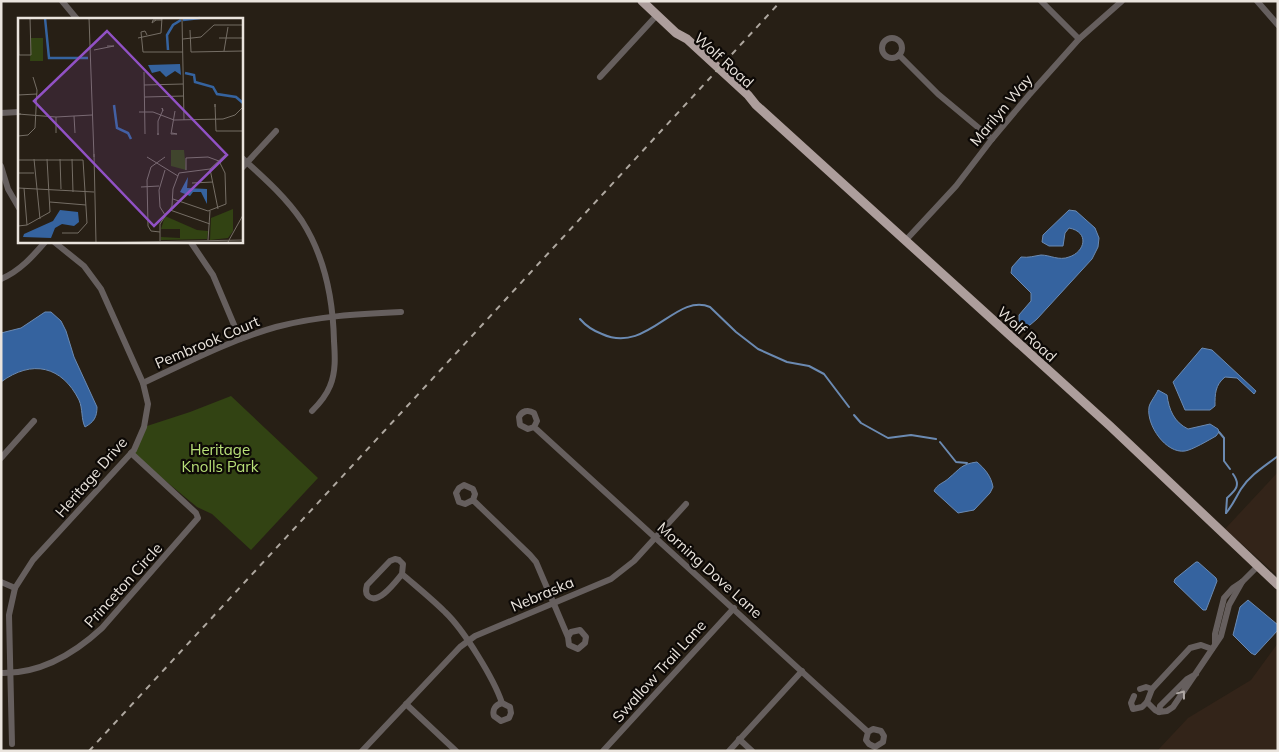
<svg xmlns="http://www.w3.org/2000/svg" width="1279" height="752" font-family="Mulish,sans-serif">
<rect width="100%" height="100%" fill="#271f15"/>
<!-- commercial -->
<g fill="#332419">
<polygon points="1278,472 1278,576 1225,529"/>
<polygon points="1278,643 1278,751 1157,751 1188,718 1251,680"/>
</g>
<!-- green -->
<polygon fill="#324313" points="231,396 318,478 251,550 212,514 197,507 133,454 147,426 190,412"/>
<!-- water -->
<g fill="#35639f" stroke="#6b8ab2">
<path d="M1069,210l7,1 19,17 4,10 -1,9 -6,12 -55,60 -7,6 -7,1 -4,-3v-8l12,-14v-8l-20,-20 1,-6 9,-10c8,1 13,-1 20,-2 9,0 18,6 28,2 16,-5 21,-25 0,-29l-4,5 -2,13h-14l-7,-4 1,-7z"/>
<path d="M45,312h6l10,9 5,10 8,26 23,50c0,10 -3,15 -12,20 -4,-8 -2,-18 -6,-27 -17,-34 -47,-41 -78,-18v-49l20,-5z"/>
<path d="M1202,348l10,2 44,41 -2,3 -17,-16 -12,-1c-10,8 -10,17 -10,29l-5,4h-25l-12,-28z"/>
<path d="M1158,390l9,5c2,15 7,27 21,34l22,-5 8,5 1,3 -3,4c-7,4 -24,14 -31,15 -19,3 -39,-26 -36,-44 1,-5 7,-12 9,-17z"/>
<path d="M977,462c8,7 14,14 16,25l-3,6 -16,17 -16,3 -24,-22c3,-7 10,-8 15,-13 11,-9 12,-14 28,-16z"/>
<polygon points="1196,562 1198,562 1216,578 1217,581 1206,610 1203,610 1174,582 1175,579"/>
<polygon points="1248,600 1278,625 1278,630 1255,655 1251,653 1233,635 1240,607"/>
</g>
<g fill="none" stroke-linecap="round" stroke-linejoin="round">
<!-- stream -->
<g stroke="#6b8ab2" stroke-width="2">
<path d="M580,319c6,7 14,12 22,15 45,21 74,-42 108,-27l26,25 22,17 29,13 22,4 15,8 25,33"/>
<polyline points="854,415 861,423 888,438 911,435 936,439"/>
<polyline points="1219,432 1224,438 1224,461 1230,469"/>
<polyline points="940,442 956,462 967,463"/>
<path d="M1226,513c7,-8 10,-16 15,-24 9,-14 24,-23 37,-33"/>
<path d="M1226,513l1,-15c9,-8 14,-13 6,-24"/>
</g>
<!-- minor -->
<g stroke="#665f5e" stroke-width="6">
<polyline points="62,1 77,19"/>
<polyline points="1041,1 1079,39"/>
<polyline points="1257,1 1278,25"/>
<circle cx="892" cy="48" r="10"/>
<polyline points="899,55 938,94 992,139"/>
<polyline points="600,77 657,15"/>
<polyline points="1,113 19,112"/>
<path d="M241,157c22,20 44,39 61,64 23,36 31,77 32,120 1,15 2,31 -4,45 -4,10 -10,17 -18,25"/>
<polyline points="1,166 8,189 19,208"/>
<polyline points="241,169 276,131"/>
<polyline points="190,241 213,275 240,339"/>
<polyline points="905,241 956,186 992,139 1029,95 1079,39 1122,1"/>
<path d="M1,279c19,-8 32,-23 45,-38"/>
<path d="M143,383c43,-20 87,-43 133,-56 42,-11 82,-13 125,-15"/>
<path d="M534,427l-6,2 -8,-4 -1,-8c3,-6 9,-8 15,-4l3,8 -3,6 334,305 5,-3 8,2 3,5 -1,6 -8,5 -6,-3 -3,-4 2,-8"/>
<polyline points="1,458 34,421"/>
<polyline points="473,500 465,504 459,502 456,493 459,488 464,485 473,489 475,494 473,500 530,555 536,562 568,637 569,645 578,649 585,643 586,637 580,630 571,632 568,637"/>
<path d="M402,574c-6,7 -24,32 -34,22 -3,-3 -2,-7 -1,-11l23,-24 5,-2 4,1 4,4 -1,10c15,13 30,25 43,38 19,18 49,67 57,91l8,4 1,6 -2,5 -8,3 -7,-5c-2,-6 1,-11 8,-13"/>
<polyline points="1,582 15,588"/>
<polyline points="1215,644 1215,634 1224,598 1233,588 1242,582 1258,566"/>
<path d="M1,673c39,1 74,-20 101,-45l96,-110 -2,-5 -65,-60"/>
<polyline points="1196,674 1187,679 1160,706 1159,712 1167,711 1173,707 1221,636 1229,605 1242,582"/>
<polyline points="1140,689 1146,687 1152,689"/>
<polyline points="1134,696 1131,703 1133,709 1142,707 1147,702 1152,689 1190,648 1201,645 1212,649"/>
<polyline points="1147,702 1155,710 1159,712"/>
<polyline points="406,704 456,751"/>
<polyline points="739,739 752,751"/>
<polyline points="12,744 9,615 15,588 33,560 134,450 144,427 148,404 143,383 101,289 84,266 53,241"/>
<polyline points="362,751 460,647 475,636 611,579 634,561 686,504"/>
<polyline points="603,751 734,608"/>
<polyline points="729,751 802,671"/>
</g>
<!-- major -->
<polyline stroke="#ad9e9c" stroke-width="9" points="642,1 676,33 687,39 748,95 756,105 1110,426 1278,585"/>
<!-- rail -->
<polyline stroke="#aea79f" stroke-width="2" stroke-dasharray="6 6" stroke-linecap="butt" points="89,751 781,1"/>
</g>
<!-- one-way arrows -->
<defs><path id="oneway-chevron" d="M-2-3.5L2.5 0L-2 3.5" fill="none" stroke-width="1.6" stroke-linecap="round" stroke-linejoin="round" transform="scale(1.25)"/></defs>
<use stroke="#afa8a4" href="#oneway-chevron" transform="translate(1182 694) rotate(-53)"/>
<g text-anchor="middle" dominant-baseline="central" stroke-width="4.5" stroke-linejoin="round" paint-order="stroke">
<!-- street labels -->
<g font-size="15" fill="#eae4dd" stroke="#0d0906">
<text transform="translate(724 60) rotate(42)">Wolf Road</text>
<text transform="translate(1001 110) rotate(-50)">Marilyn Way</text>
<text transform="translate(1027 334) rotate(42)">Wolf Road</text>
<text transform="translate(207 342) rotate(-23)">Pembrook Court</text>
<text transform="translate(91 477) rotate(-49)">Heritage Drive</text>
<text transform="translate(710 570) rotate(42)">Morning Dove Lane</text>
<text transform="translate(123 585) rotate(-48)">Princeton Circle</text>
<text transform="translate(542 594) rotate(-23)">Nebraska</text>
<text transform="translate(659 671) rotate(-48)">Swallow Trail Lane</text>
</g>
<!-- park labels -->
<g font-size="15" fill="#b8e078" stroke="#0d0906">
<text x="220" y="449">Heritage<tspan x="220" dy="17">Knolls Park</tspan></text>
</g>
</g>
<!-- overview -->
<g transform="translate(18 18)">
<rect width="225" height="225" fill="#271f15"/>
<path d="M13,20h12v23h-13zM153,132h13l2,20 -15,-4zM215,191v22l-5,7 -18,2 1,-22zM147,198l32,14 11,1 -1,8 -46,1v-3l19,1v-9h-19z" fill="#324313"/>
<path d="M162,46l1,11 -6,-4 -9,6 -6,-6 -8,2 -4,-8zM170,159l-1,11 20,1v15l-6,-12h-8l-3,4 -10,-4zM42,192l18,2 1,10 -5,4 -12,-2 -7,4 -4,10 -28,-1 1,-3 29,-13z" fill="#35639f"/>
<path fill="none" stroke="#35639f" stroke-width="2.5" d="M27,0l4,40h39M165,2l17,-2M150,32l-1,-15 6,-10 8,-5M167,55l9,2 1,7 18,5 4,7 19,3 7,6M96,87l3,23 11,5 3,6"/>
<path fill="none" stroke="#756e65" stroke-width="1" d="M0,0l1,37M71,0l5,139M164,0l2,102M138,2l-4,3 1,-3h9M172,12l1,22 52,-1M129,17l-2,-4 -4,1 2,20h40M120,20l23,-5 1,-15M201,20h24M165,21l18,-2 13,-12h29M76,32l20,-4h-7M206,33l4,-24M0,37h13l-1,-37M126,54l1,62M126,67l39,-1M0,77l19,-1M127,79l39,-1M197,89v-3l1,27h27M121,94h14l21,8 49,-1 12,-4 8,-8M3,96h-3l38,3 36,-2M56,98l1,17M38,115v-16M140,115v2v-14l5,-11 -1,-2 1,3M154,115l5,1h-6l4,-23M0,118l10,-1 7,-7 2,-38 -4,-13M76,136l2,89M129,139l31,19M16,141l6,60M42,141l1,30M54,141l1,33M0,142h65M192,151l8,40M147,152l-6,20 1,17 5,8M0,155h16M174,165l21,-1M123,169l18,-1M0,170l76,4M6,170l3,37M155,181l35,12 18,-7 -1,-31 -6,-12 -11,-4 -22,1v12M32,184l36,3M152,192l40,14M0,208l9,-1 23,-13 -3,-53M142,214l-9,-1 -3,-5 -1,-46 4,-13 14,-10M44,215h16l9,-10 -4,-63M190,222l2,-29M142,223v-17l12,-18 1,-17 6,-16 31,-4 15,-14M210,224l15,-27M71,225l154,-3"/>
<path fill="#9151c5" fill-opacity="0.15" stroke="#9151c5" stroke-width="2.5" d="M89,13l120,124 -73,71 -120,-125z"/>
<rect width="225" height="225" fill="none" stroke="#eae4dd" stroke-width="2.5"/>
</g>
<!-- border -->
<rect width="1279" height="752" fill="none" stroke="#eae4dd" stroke-width="5"/>
</svg>
